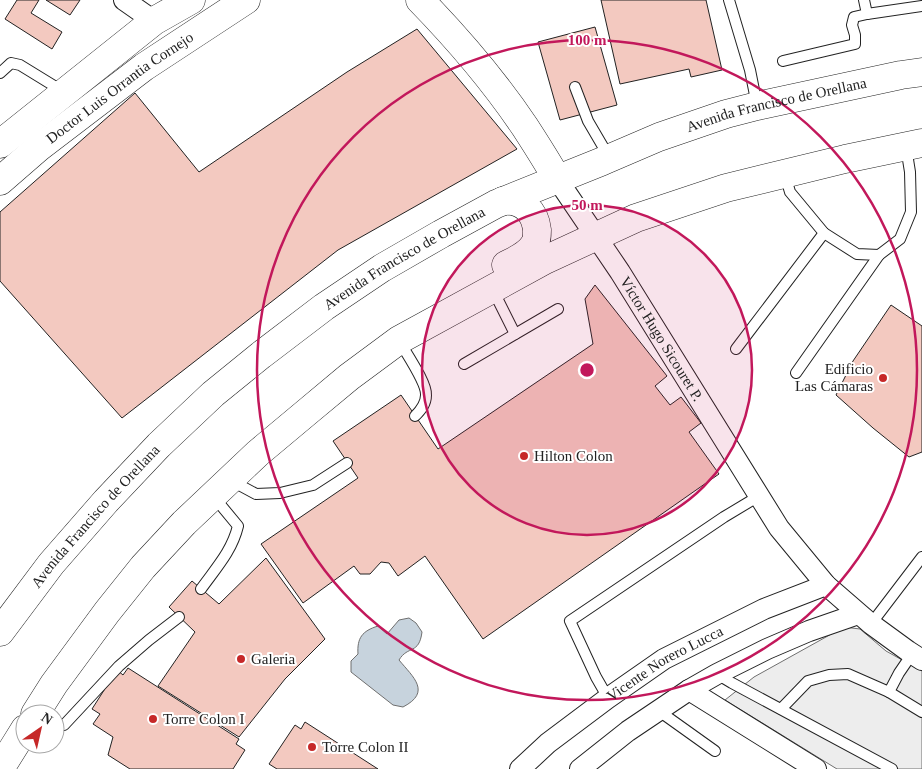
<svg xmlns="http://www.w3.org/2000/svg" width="922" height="769" font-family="Georgia,serif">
<rect width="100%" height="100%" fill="#fff"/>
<!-- parking -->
<polygon fill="#ededed" stroke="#6f6f6f" points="844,627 860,629 886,651 922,671 922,769 837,769 725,700 754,677"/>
<!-- water -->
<path fill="#c7d3dd" stroke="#6f6f6f" d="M409,618l7,5 6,9c-3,23 -14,13 -23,28 14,17 33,32 4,47l-10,-2 -42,-33v-11l7,-7c-1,-16 4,-23 20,-28l9,8 12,-14z"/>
<!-- building -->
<g fill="#f3c9c0" stroke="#222">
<polygon points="17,0 39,0 31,13 62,32 52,49 5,19"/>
<polygon points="46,0 80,0 70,15"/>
<polygon points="601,0 706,0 722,70 691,77 689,69 620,84"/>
<polygon points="595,27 617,105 560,120 538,42"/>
<polygon points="417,29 517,149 338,250 122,418 0,281 0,212 135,93 199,172 347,72"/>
<polygon points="595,285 667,376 655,386 670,405 681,397 701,423 689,432 719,474 483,639 425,556 398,576 389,563 381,562 370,574 360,574 354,566 303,603 261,544 358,478 333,441 401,395 438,449 593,344 585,299"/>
<polygon points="891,305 922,326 922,452 909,457 873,428 836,395 853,361"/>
<polygon points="266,558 325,639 285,679 239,737 158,686 195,632 169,607 192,581 219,604"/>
<polygon points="128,668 239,739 236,744 245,750 233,769 130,769 108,755 113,737 93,724 100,714 92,709 117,670 123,675"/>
<polygon points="305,722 378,769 277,769 269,764 295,725 301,729"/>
</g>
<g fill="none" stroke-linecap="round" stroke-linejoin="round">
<defs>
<g id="lane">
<polyline points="729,0 750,70 757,105"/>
<polyline points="864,0 867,14"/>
<polyline points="783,61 855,44 855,35 852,25 854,17 867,14 922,6"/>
<polyline points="0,73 11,63 20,65 64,92"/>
<polyline points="575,87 588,121 609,157"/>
<polyline points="785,175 790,192 824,233 857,254 879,255 900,239 911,212 910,172 906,147"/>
<polyline points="493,290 515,334"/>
<path d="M400,342c6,11 27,41 26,53 0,9 -5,15 -11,21"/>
<polyline points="736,349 824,233"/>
<polyline points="464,364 558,309"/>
<polyline points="796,373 879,255"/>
<polyline points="230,480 256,494 280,493 313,485 347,463"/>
<path d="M201,589c15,-21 31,-38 37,-63l-24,-29"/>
<polyline points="871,624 922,557"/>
<polyline points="912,654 899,673 889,692 922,712"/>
<polyline points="717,674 732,683 892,769"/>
<polyline points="608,698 596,677 570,621 724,517 759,496"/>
<polyline points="781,709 808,681 829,675 848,674 889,692"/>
<polyline points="659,711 715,751"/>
<polyline points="55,726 64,725 119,666 149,640 179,617"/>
</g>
<g id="street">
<polyline points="124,0 154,21"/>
<path id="s1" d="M557,179l63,93 159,256 47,57 45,39 37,27 14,9"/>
<polyline points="689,690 816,769"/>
<path id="s2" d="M520,769l28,-26 60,-45 56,-39 100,-50 62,-24"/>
<polyline points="580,769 628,731 689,690 717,674 767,649 809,631 858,614"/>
</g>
<g id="secondary">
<path d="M420,0c38,39 74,81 105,127 11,17 22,34 32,52"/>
<polyline points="0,144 154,21 191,0"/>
<path id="s3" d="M0,181l38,-33 106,-81 102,-67"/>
</g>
<g id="primary">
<path d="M503,201c19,-2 32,10 34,29 0,5 0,11 -3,15 -6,10 -18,15 -28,20"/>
<path id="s4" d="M0,632l51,-68 55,-63 53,-56 54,-51 48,-39 63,-48 58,-39 59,-34 55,-30 107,-43 56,-24 67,-23 31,-8 144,-31 21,-3"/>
<polyline points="35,714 54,684 107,612 143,567 184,523 258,453 307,412 349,377 399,340 545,260 636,218 726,188 845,159 922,143"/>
<polyline points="0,769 25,729"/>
</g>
</defs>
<!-- lane casing -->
<use href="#lane" stroke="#222" stroke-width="12"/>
<!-- street casing -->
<use href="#street" stroke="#222" stroke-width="22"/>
<!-- secondary casing -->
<use href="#secondary" stroke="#222" stroke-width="29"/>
<!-- primary casing -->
<use href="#primary" stroke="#222" stroke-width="29"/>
<!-- lane -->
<use href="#lane" stroke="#fff" stroke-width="10"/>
<!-- street -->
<use href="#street" stroke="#fff" stroke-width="20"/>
<!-- secondary -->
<use href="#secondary" stroke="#fff" stroke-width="28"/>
<!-- primary -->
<use href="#primary" stroke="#fff" stroke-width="28"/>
</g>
<!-- distance rings -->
<circle cx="587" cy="370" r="165" fill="#c2185b" fill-opacity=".12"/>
<g fill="none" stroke="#c2185b" stroke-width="2.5">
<circle cx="587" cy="370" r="165"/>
<circle cx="587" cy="370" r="330"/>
</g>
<!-- markers -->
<g fill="#c62828" stroke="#fff" stroke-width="2">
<circle cx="883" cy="378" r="5"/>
<circle cx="524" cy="456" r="5"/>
<circle cx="241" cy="659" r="5"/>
<circle cx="153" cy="719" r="5"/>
<circle cx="312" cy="747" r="5"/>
</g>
<g text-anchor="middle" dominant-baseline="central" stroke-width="4" stroke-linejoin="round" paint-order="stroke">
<!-- street labels -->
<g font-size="15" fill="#222" stroke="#fff">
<text stroke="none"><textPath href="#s3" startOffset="152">Doctor Luis Orrantia Cornejo</textPath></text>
<text stroke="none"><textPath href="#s4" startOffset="960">Avenida Francisco de Orellana</textPath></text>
<text stroke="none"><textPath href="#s4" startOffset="555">Avenida Francisco de Orellana</textPath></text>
<text stroke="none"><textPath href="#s1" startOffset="191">Víctor Hugo Sicouret P.</textPath></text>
<text stroke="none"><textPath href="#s4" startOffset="150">Avenida Francisco de Orellana</textPath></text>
<text stroke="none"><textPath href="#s2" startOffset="180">Vicente Norero Lucca</textPath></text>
</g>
<!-- poi labels -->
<g font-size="15" fill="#222" stroke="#fff" text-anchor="start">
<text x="873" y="369" text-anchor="end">Edificio<tspan x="873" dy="17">Las Cámaras</tspan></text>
<text x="534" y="456">Hilton Colon</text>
<text x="251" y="659">Galeria</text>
<text x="163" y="719">Torre Colon I</text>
<text x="322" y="747">Torre Colon II</text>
</g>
</g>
<circle cx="587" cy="370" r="8" fill="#c2185b" stroke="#fff" stroke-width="2.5"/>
<g font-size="15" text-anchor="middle" font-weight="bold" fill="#c2185b" stroke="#fff" stroke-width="4" stroke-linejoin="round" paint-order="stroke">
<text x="587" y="45">100 m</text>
<text x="587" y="210">50 m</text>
</g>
<!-- north arrow -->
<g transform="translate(40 729) rotate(34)"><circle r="24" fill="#ffffff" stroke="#a7a7a7"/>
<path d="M0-4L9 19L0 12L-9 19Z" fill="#c62828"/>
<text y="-8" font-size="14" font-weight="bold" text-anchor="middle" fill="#222222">N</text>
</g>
</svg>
